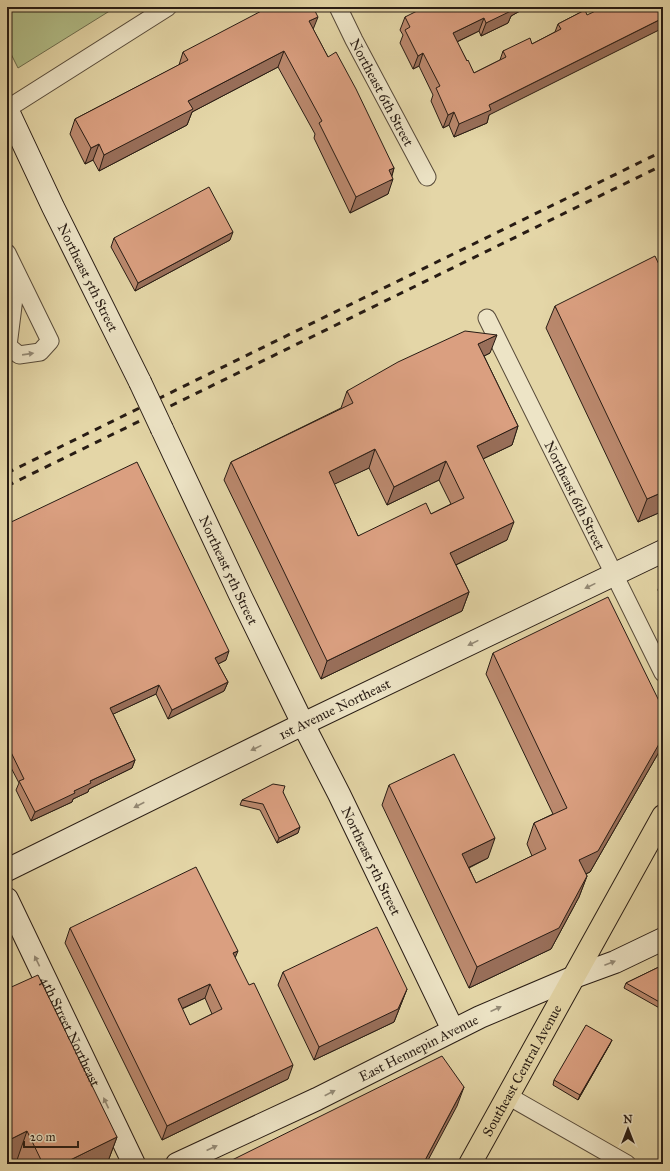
<svg xmlns="http://www.w3.org/2000/svg" width="670" height="1171" font-family="'IM FELL Great Primer',serif">
<rect width="100%" height="100%" fill="#e4d6a7"/>
<filter id="stains"><feTurbulence type="fractalNoise" baseFrequency=".005" numOctaves="4"/><feColorMatrix values="0 0 0 0 .2 0 0 0 0 .09 0 0 0 0 .02 0 0 0 .5 -.17"/></filter>
<radialGradient id="worn" r=".72"><stop offset=".6" stop-color="#630" stop-opacity="0"/><stop offset="1" stop-color="#630" stop-opacity=".3"/></radialGradient>
<!-- green -->
<polygon fill="#b2be88" stroke="#6d6d4e" points="7,7 116,7 18,68 7,46"/>
<g fill="none" stroke-linecap="round" stroke-linejoin="round">
<defs>
<g id="street">
<path id="s1" d="M338,7l16,33 73,137"/>
<polyline points="7,109 168,7"/>
<polyline points="7,253 50,341 40,352 19,355 8,346 17,274"/>
<path id="s2" d="M487,318l176,355"/>
<polyline points="508,1096 627,1164"/>
</g>
<g id="secondary">
<path id="s3" d="M7,109l46,98 87,175"/>
<path id="s4" d="M162,429l80,170 61,125 36,70 114,236"/>
<path id="s5" d="M7,870l296,-146 360,-173"/>
<path id="s6" d="M7,899l127,265"/>
<path id="s7" d="M177,1164l140,-65 163,-82 94,-40 41,-15 48,-23"/>
</g>
<g id="primary">
<path id="s8" d="M470,1164l193,-348"/>
</g>
</defs>
<!-- street casing -->
<use href="#street" stroke="#574a39" stroke-width="19"/>
<!-- secondary casing -->
<use href="#secondary" stroke="#281c14" stroke-width="24"/>
<!-- primary casing -->
<use href="#primary" stroke="#281c14" stroke-width="24"/>
<!-- street -->
<use href="#street" stroke="#ede4c6" stroke-width="17"/>
<!-- secondary -->
<use href="#secondary" stroke="#ede4c6" stroke-width="22"/>
<!-- primary -->
<use href="#primary" stroke="#e4d6a7" stroke-width="22"/>
<!-- rail -->
<g stroke="#281c14" stroke-width="3" stroke-dasharray="7 7" stroke-linecap="butt">
<polyline points="7,473 663,151"/>
<polyline points="7,486 663,165"/>
</g>
<defs>
<polyline id="secondary-bridge" points="140,382 162,429"/>
</defs>
<!-- secondary-bridge casing -->
<use href="#secondary-bridge" stroke="#281c14" stroke-width="24" stroke-linecap="butt"/>
<!-- secondary-bridge -->
<use href="#secondary-bridge" stroke="#ede4c6" stroke-width="22"/>
</g>
<!-- wall -->
<g fill="#bb896e" stroke="#281c14" fill-rule="evenodd">
<polygon points="527,7 511,16 508,23 481,36 479,31 457,42 467,61 474,73 500,60 503,51 532,44 555,32 558,24 585,10 489,115 487,123 454,137 449,125 443,128 431,101 433,95 419,66 413,69 400,43 403,35 400,30 405,17"/>
<polygon points="313,29 328,57 394,168 392,176 388,194 350,213 314,138 315,134 278,67 192,112 187,125 99,171 93,160 85,164 70,134 75,119 179,65 183,52"/>
<polygon points="114,238 230,240 135,291 111,247"/>
<polygon points="555,306 663,511 638,522 546,328"/>
<path d="M490,353l-6,3 34,70 -6,19 -29,14 24,81 -51,25 13,27 -7,19 -141,68 -97,-199 7,-18 110,-54 6,-17zM369,468l18,37 52,-25 12,24 -20,10 -73,22 -24,-52z"/>
<polygon points="7,524 226,660 218,664 228,682 224,691 168,719 156,694 113,714 135,760 132,768 89,789 88,792 73,799 72,802 31,821 16,790 19,783 7,760"/>
<polygon points="662,576 663,576 663,601 658,590"/>
<polygon points="493,653 663,709 663,745 590,872 586,874 587,876 579,897 551,949 469,988 382,805 389,785 488,858 469,868 476,883 532,856 527,844 534,823 553,814 486,674"/>
<polygon points="283,792 298,833 277,843 260,810 240,805 242,800"/>
<path d="M70,928l165,30 53,121 -126,61 -97,-197zM205,998l7,16 -22,11 -8,-16z"/>
<polygon points="663,965 663,1010 624,988 626,983"/>
<polygon points="283,972 407,989 394,1022 314,1060 278,985"/>
<polygon points="7,989 117,1137 107,1164 19,1164 17,1160 9,1164 7,1164"/>
<polygon points="610,1044 578,1100 553,1085 554,1080"/>
</g>
<!-- shaded-wall -->
<g fill="#996f5a" stroke="#281c14">
<polygon points="510,7 527,7 511,16 508,23 481,36 486,23"/>
<polygon points="318,17 312,32 309,21"/>
<polygon points="484,18 479,31 448,46 453,33"/>
<polygon points="663,18 663,28 489,115 487,123 454,137 459,124 489,105"/>
<polygon points="284,51 278,67 192,112 187,125 99,171 104,155 188,101"/>
<polygon points="423,53 419,66 413,69 418,56"/>
<polygon points="454,112 449,125 443,128 448,115"/>
<polygon points="99,144 93,160 85,164 91,148"/>
<polygon points="394,168 390,181 393,179 388,194 350,213 356,197 389,170"/>
<polygon points="233,232 230,240 135,291 138,283"/>
<polygon points="497,335 490,353 472,362 478,344"/>
<polygon points="518,426 512,445 470,465 477,446"/>
<polygon points="375,449 369,468 322,490 329,472"/>
<polygon points="446,461 439,480 387,505 394,487"/>
<polygon points="663,492 663,511 638,522 647,499"/>
<polygon points="514,522 507,540 443,571 450,553"/>
<polygon points="469,592 462,611 321,679 327,661"/>
<polygon points="229,651 226,660 212,667 215,658"/>
<polygon points="228,682 224,691 168,719 172,710"/>
<polygon points="159,685 156,694 107,717 110,708"/>
<polygon points="663,737 663,745 590,872 571,880 579,860"/>
<polygon points="135,760 132,768 89,789 88,792 73,799 72,802 31,821 35,812 74,791 90,781"/>
<polygon points="300,827 298,833 277,843 279,838"/>
<polygon points="495,838 488,858 455,874 462,854"/>
<polygon points="587,876 579,897 551,949 469,988 477,967"/>
<polygon points="238,951 232,965 233,953"/>
<polygon points="210,984 205,998 172,1013 178,999"/>
<polygon points="407,989 394,1022 314,1060 319,1047"/>
<polygon points="612,1040 610,1044 578,1100 580,1095"/>
<polygon points="293,1065 288,1079 162,1140 167,1126"/>
<polygon points="464,1087 457,1106 426,1164 423,1164"/>
<polygon points="27,1131 17,1160 9,1164 7,1164 7,1141"/>
<polygon points="117,1137 107,1164 62,1164"/>
</g>
<!-- building -->
<g fill="#da9f80" stroke="#281c14" fill-rule="evenodd">
<polygon points="269,7 313,7 318,17 309,21 328,57 336,52 356,89 394,168 389,170 393,179 356,197 319,123 322,121 284,51 188,101 193,109 104,155 99,144 91,148 75,119 188,60 183,52"/>
<polygon points="425,7 511,7 513,10 486,23 484,18 453,33 467,61 468,60 474,73 506,57 503,51 530,38 532,44 561,29 558,24 585,10 587,15 604,7 663,7 663,18 489,105 491,110 459,124 454,112 448,115 436,88 440,86 423,53 418,56 405,30 410,27 405,17"/>
<polygon points="209,187 233,232 138,283 114,238"/>
<polygon points="655,256 663,273 663,492 647,499 555,306"/>
<path d="M465,331l32,4 -19,9 40,82 -41,20 37,76 -64,31 19,39 -142,69 -96,-199 122,-59 -6,-12 51,-29zM375,449l19,38 52,-26 18,37 -33,16 -5,-11 -68,33 -29,-64z"/>
<polygon points="137,462 229,651 215,658 228,682 172,710 159,685 110,708 135,760 90,781 91,783 74,791 75,793 35,812 19,781 24,779 7,744 7,524"/>
<polygon points="608,597 663,709 663,737 598,851 579,860 587,876 559,928 477,967 389,785 454,754 495,838 462,854 476,883 546,849 534,823 567,808 493,653"/>
<polygon points="273,784 285,786 283,792 300,827 279,838 263,804 242,800"/>
<path d="M196,867l42,84 -5,2 16,32 5,-2 39,82 -126,61 -97,-198zM210,984l12,25 -32,16 -12,-26z"/>
<polygon points="377,927 407,989 398,1009 319,1047 283,972"/>
<polygon points="663,965 663,1004 626,983"/>
<polygon points="38,975 117,1137 62,1164 43,1164 27,1131 7,1141 7,989"/>
<polygon points="586,1025 612,1040 580,1095 554,1080"/>
<polygon points="442,1056 464,1087 423,1164 224,1164"/>
</g>
<!-- one-way arrows -->
<defs><path id="oneway-solid" d="M-6-.8H1V-3.2L6.5 0L1 3.2V.8H-6Z"/></defs>
<g fill="#948a76">
<use href="#oneway-solid" transform="translate(28 354) rotate(-8)"/>
<use href="#oneway-solid" transform="translate(590 586) rotate(154)"/>
<use href="#oneway-solid" transform="translate(473 643) rotate(154)"/>
<use href="#oneway-solid" transform="translate(256 748) rotate(154)"/>
<use href="#oneway-solid" transform="translate(139 805) rotate(153)"/>
<use href="#oneway-solid" transform="translate(37 961) rotate(-116)"/>
<use href="#oneway-solid" transform="translate(610 963) rotate(-21)"/>
<use href="#oneway-solid" transform="translate(496 1009) rotate(-24)"/>
<use href="#oneway-solid" transform="translate(330 1093) rotate(-27)"/>
<use href="#oneway-solid" transform="translate(106 1103) rotate(-115)"/>
<use href="#oneway-solid" transform="translate(212 1148) rotate(-25)"/>
</g>
<g text-anchor="middle" dominant-baseline="central" stroke-width="3" stroke-linejoin="round" paint-order="stroke">
<!-- street labels -->
<g font-size="14" fill="#281c14" stroke="#ede4c6">
<text stroke="none"><textPath href="#s1" startOffset="96">Northeast 6th Street</textPath></text>
<text stroke="none"><textPath href="#s3" startOffset="187">Northeast 5th Street</textPath></text>
<text stroke="none"><textPath href="#s2" startOffset="198">Northeast 6th Street</textPath></text>
<text stroke="none"><textPath href="#s4" startOffset="156">Northeast 5th Street</textPath></text>
<text stroke="none"><textPath href="#s5" startOffset="365">1st Avenue Northeast</textPath></text>
<text stroke="none"><textPath href="#s4" startOffset="480">Northeast 5th Street</textPath></text>
<text stroke="none"><textPath href="#s6" startOffset="147">4th Street Northeast</textPath></text>
<text stroke="none"><textPath href="#s7" startOffset="268">East Hennepin Avenue</textPath></text>
<text stroke="none"><textPath href="#s8" startOffset="107">Southeast Central Avenue</textPath></text>
</g>
</g>
<!-- margin -->
<rect width="670" height="1171" fill="none" stroke="#e4d6a7" stroke-width="24"/>
<rect x="8" y="8" width="654" height="1155" fill="none" stroke="#281c14" stroke-width="2"/>
<rect x="12" y="12" width="646" height="1147" fill="none" stroke="#281c14"/>
<!-- north arrow -->
<g transform="translate(628 1129)" stroke="#ede4c6" stroke-width="3" paint-order="stroke">
<path d="M0-3L7 15L0 10L-7 15Z" fill="#281c14"/>
<text y="-6" font-size="11" font-weight="bold" text-anchor="middle" fill="#281c14">N</text>
</g>
<!-- scale -->
<path d="M24 1141v6h54v-6" fill="none" stroke="#281c14" stroke-width="2"/>
<text x="30" y="1141" font-size="12" fill="#281c14" stroke="#ede4c6" stroke-width="3" paint-order="stroke">20 m</text>
<rect width="100%" height="100%" filter="url(#stains)"/>
<rect width="100%" height="100%" fill="url(#worn)"/>
</svg>
